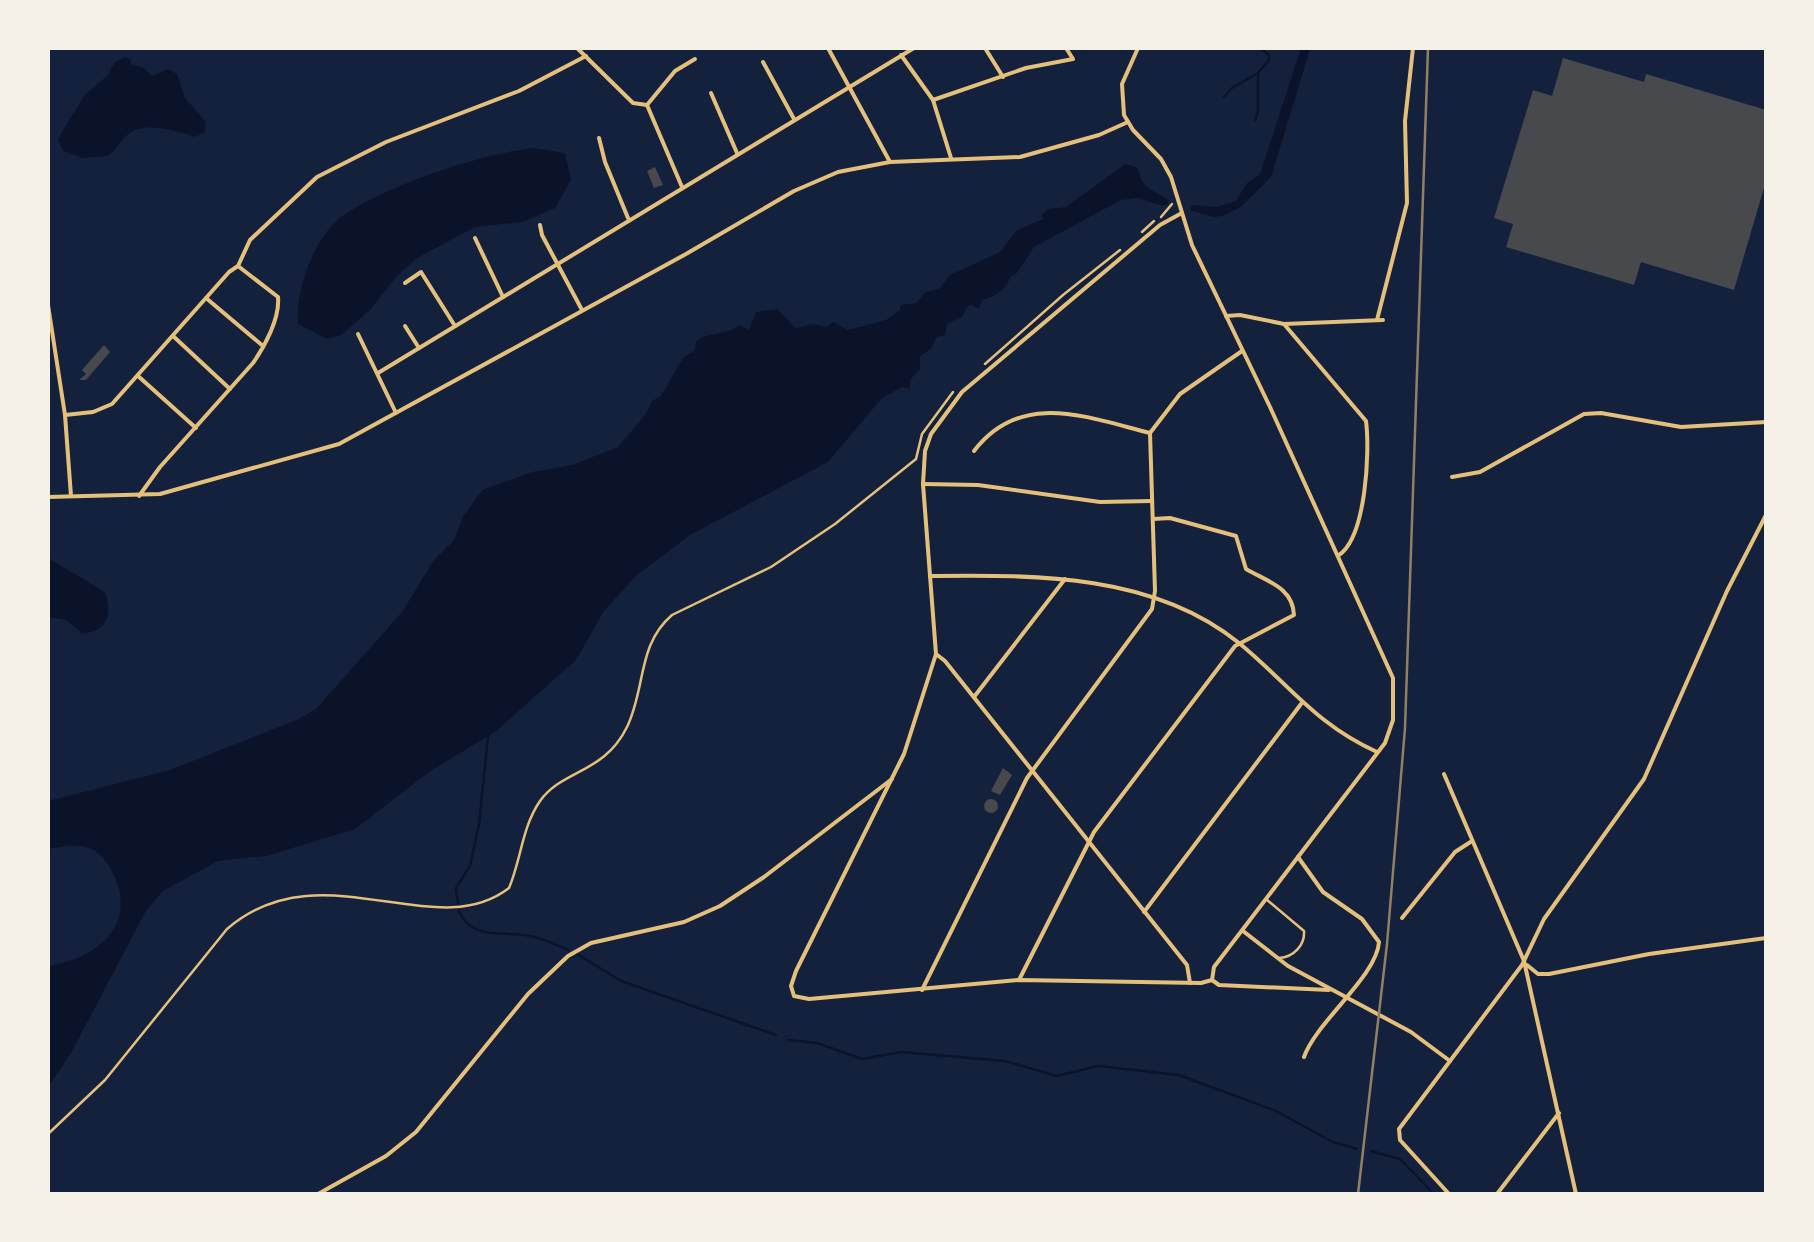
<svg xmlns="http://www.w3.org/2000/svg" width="1814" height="1242" font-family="Karla,sans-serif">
<rect width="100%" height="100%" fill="#14213d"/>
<!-- water -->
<g fill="#0b132b">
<polygon points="1301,48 1309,48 1309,53 1271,177 1241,207 1223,216 1213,217 1190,210 1191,205 1218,207 1236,201 1247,183 1260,174"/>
<path d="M125,57l5,2 1,6 11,2 10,9 16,-7 9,5 8,24 21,24 -1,10 -10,5c-17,-6 -47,-15 -64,-5 -9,6 -14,17 -23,24l-25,2 -20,-7 -5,-12 26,-43 24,-21 7,-13z"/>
<path d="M534,148l31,5 6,27 -16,28 -32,14 -48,5 -58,31 -21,19 -26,33 -29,25 -14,4 -29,-15c-3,-35 17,-90 47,-110 47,-30 134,-60 189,-66z"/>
<path d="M1125,164l13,4c3,22 17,22 31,32l-1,4 -6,2 -23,-8 -18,2 -87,47 -17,26 -7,4c-3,13 -16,20 -28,23l-3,9 -8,-4 -4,2 -4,9 -16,8 -2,11 -8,2 -6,12 -11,7v13l-10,11v9l-8,-2 -20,11 -54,64 -138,73 -54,41 -32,35 -28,49 -81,72 -66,40 -74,57 -89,27 -48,5 -55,30 -17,20 -75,142 -23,34v-121c53,-8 93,-45 62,-98 -7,-12 -15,-21 -31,-22 -10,-1 -22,2 -31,3v-48l122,-31 129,-51 17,-10 86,-97 32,-52 20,-20 9,-23 19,-27 50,-18 40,-7 46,-18 27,-32 7,-14 9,-5 22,-38 12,-8 1,-9c14,-10 29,-5 43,-16l10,5 7,-18 21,-3 18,19 18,-4 14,3 6,-5 15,8 38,-10 14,-10v-5l17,-2 8,-11 14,-3 11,-14 50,-23 17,-22 26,-11 -1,-5 6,-5 18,-2z"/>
<path d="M48,558l57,34c8,22 2,41 -23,41l-16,-13 -18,-3z"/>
</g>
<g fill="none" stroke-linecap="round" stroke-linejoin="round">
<!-- stream -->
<g stroke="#0b132b" stroke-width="2.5">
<polyline points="1224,97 1232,88 1258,73"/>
<polyline points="1255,121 1258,111 1258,73 1269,60 1269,55 1260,48"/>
<polyline points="458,904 456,888 470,866 479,824 488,736"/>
<path d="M459,911c13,31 45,19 71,25 13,2 26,9 38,14"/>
<polyline points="577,954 621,981 776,1035"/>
<polyline points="788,1040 817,1043 862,1059 901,1052 1005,1061 1057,1076 1098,1066 1179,1075 1276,1111 1305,1127"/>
<polyline points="1307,1128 1333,1142 1357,1149"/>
<polyline points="1371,1151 1400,1159 1434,1194"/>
</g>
</g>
<!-- building -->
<g fill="#48494c">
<polygon points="1563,58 1644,82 1646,74 1766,110 1766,181 1734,290 1641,262 1634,285 1506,247 1513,224 1494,218 1533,90 1552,96"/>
<polygon points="655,167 663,185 654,188 647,171"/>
<polygon points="104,345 110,352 86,380 79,380 86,374 82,370"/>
<polygon points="1003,768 1012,775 1000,795 991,791"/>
<circle cx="991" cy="806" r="7"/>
</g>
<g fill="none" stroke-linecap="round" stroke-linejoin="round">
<!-- path -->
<g stroke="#e5c07b" stroke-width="2.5">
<polyline points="1161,217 1172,204"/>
<polyline points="1142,232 1154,221"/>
<polyline points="985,364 1063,295 1120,250"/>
<path d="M48,1134l57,-54 122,-151c94,-81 207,17 282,-41 12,-28 13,-61 31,-87 23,-32 64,-27 87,-74 19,-39 10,-82 45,-112l99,-48 64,-43 81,-65 6,-25 31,-42"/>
</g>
<!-- service -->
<path stroke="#e5c07b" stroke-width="2.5" d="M1266,899l38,32c1,14 -10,26 -25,27"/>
<!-- minor -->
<g stroke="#e5c07b" stroke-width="4">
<polyline points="577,48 633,103 647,105"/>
<polyline points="828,48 890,162"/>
<polyline points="985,48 1003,77"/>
<polyline points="1138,48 1122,84 1124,115 1133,130 1161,159 1171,177 1192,245 1270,407 1393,678 1393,720 1385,743 1214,967 1212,980"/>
<polyline points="901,55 933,100 951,158"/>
<polyline points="763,62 794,119"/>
<polyline points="711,93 737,153"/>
<polyline points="933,100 1026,68 1073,59 1066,48"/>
<polyline points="647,105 682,187"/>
<polyline points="647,105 675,71 695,59"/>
<polyline points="599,138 605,162 628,218"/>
<polyline points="1180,214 1160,225 962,392 931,434 925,451 923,484 936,654 904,754 796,971 791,986 794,996 809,999 1019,980 1201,983 1212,980 1219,985 1329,990"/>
<polyline points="540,225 542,235 582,310"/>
<polyline points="475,238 503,297"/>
<polyline points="405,283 421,272 455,326"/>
<polyline points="206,298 263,346"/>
<polyline points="48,305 65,415 71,496"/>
<polyline points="1226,316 1240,315 1284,324 1383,320"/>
<polyline points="1377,320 1407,203 1405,121 1413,48"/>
<path d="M1284,324l82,97c4,31 0,116 -27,134"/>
<polyline points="405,326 419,348"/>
<polyline points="358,334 396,413"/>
<polyline points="173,336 230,389"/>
<polyline points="378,373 914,48"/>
<polyline points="138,376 196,428"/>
<polyline points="65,415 93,412 112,404 229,272 238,266 250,240 317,177 386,142 519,91 586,56"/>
<polyline points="1150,433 1180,394 1242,351"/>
<path d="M974,451c47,-61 112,-34 176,-18"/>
<polyline points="1452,477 1480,472 1584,414 1601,413 1681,427 1766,422"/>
<polyline points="923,484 978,485 1100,502 1152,501"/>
<path d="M139,496l21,-29 93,-104c12,-17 27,-45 25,-66l-40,-31"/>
<polyline points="48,497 160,494 339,444 686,254 794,191 838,172 890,162 1020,157 1099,135 1128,122"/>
<path d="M930,576c105,-1 223,-3 309,67 50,41 76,81 138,109"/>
<polyline points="936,654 945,661 1187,965 1190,983"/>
<polyline points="974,697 1065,579"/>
<polyline points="1444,774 1524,961 1576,1194"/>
<path d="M1298,857l25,35 39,27 17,23c-2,34 -63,80 -75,115"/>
<polyline points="1144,912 1301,704"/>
<polyline points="1402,918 1455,852 1472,841"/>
<polyline points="1243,931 1288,966 1411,1032 1450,1061"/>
<polyline points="1527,965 1538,974 1549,974 1649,954 1766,938"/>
<path d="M1019,980l75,-148 141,-186 59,-31c-1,-28 -28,-34 -48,-46l-10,-33 -66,-18 -17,1"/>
<polyline points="922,990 1027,778 1152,609 1155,591 1150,433"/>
<polyline points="318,1194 386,1156 416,1132 528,994 568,956 591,943 684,922 720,906 764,877 892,779"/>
<polyline points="1449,1194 1400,1140 1399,1129 1522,965 1544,919 1644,779 1727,591 1766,515"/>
<polyline points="1497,1194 1559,1113"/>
</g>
<!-- rail -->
<polyline stroke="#918062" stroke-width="2.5" points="1358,1194 1387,944 1405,728 1428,48"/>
</g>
<!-- border -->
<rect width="1814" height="1242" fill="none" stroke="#f6f1e7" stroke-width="100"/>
</svg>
